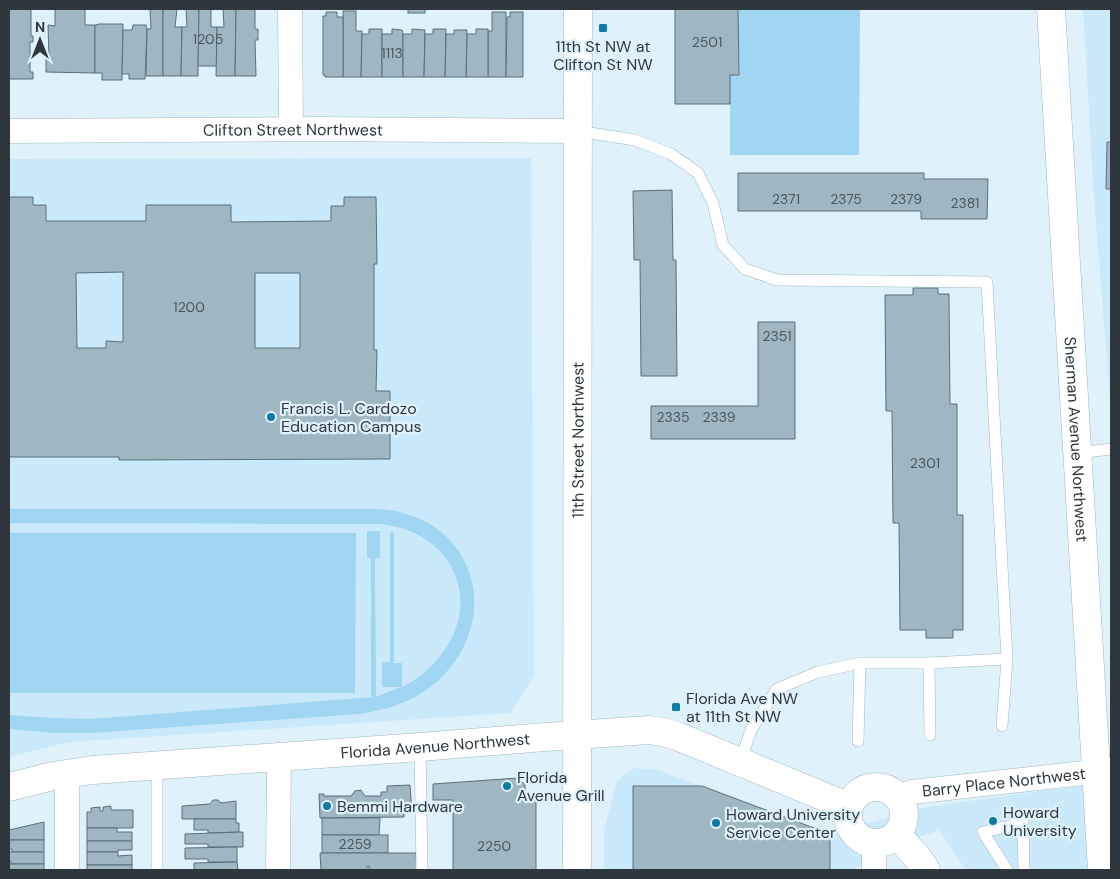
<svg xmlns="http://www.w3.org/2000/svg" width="1120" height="879" font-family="'DM Sans',sans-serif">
<rect width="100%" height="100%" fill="#dff2fc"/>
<!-- built -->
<g fill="#cae9fb">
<polygon points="1083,9 1111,9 1111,411 1094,198"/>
<polygon points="531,158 534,676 511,713 70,742 9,757 9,159"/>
<polygon points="634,768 658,770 830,834 926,807 1047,790 1111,783 1111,870 966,870 939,830 894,847 852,870 604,870 604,830 617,781"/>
</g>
<!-- green -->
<g fill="#a1d6f3">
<polygon points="738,9 860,9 859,155 730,155 730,75 739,75"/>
<path d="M9,509h371c33,3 62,16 80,44 32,52 7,114 -43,143 -18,10 -38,15 -58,18l-268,19h-39l-43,-4v-14l44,3 37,1 284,-22 -3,-1v-137l-4,-1v-27h13v27h-5l1,139 25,-10h-19v-24l8,-1v-130h4v131h8v24c15,-7 29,-19 39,-32 44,-57 9,-125 -61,-131l-371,-1z"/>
<polygon points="9,533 356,533 355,693 9,693"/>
</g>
<!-- building -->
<g fill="#9fb6c3" stroke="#5a6f7a" fill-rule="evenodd">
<polygon points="9,9 31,9 31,36 33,36 33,42 30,42 30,72 33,72 33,79 9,79"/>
<polygon points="55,9 85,9 85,25 95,25 95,73 46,72 46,57 49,57 48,25 55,26"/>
<polygon points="150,9 163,9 163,76 146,76 147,29 151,29"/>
<polygon points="163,9 177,9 175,27 182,27 181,76 163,76"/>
<polygon points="186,9 199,9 198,76 181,76 182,27 187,27"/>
<polygon points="199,9 213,9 211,10 211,27 217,27 217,66 198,66"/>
<polygon points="223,9 236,9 235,76 216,76 217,27 224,27"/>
<polygon points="236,9 255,9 255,29 258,29 258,40 255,40 256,76 235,76"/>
<rect x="408" y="9" width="17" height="4"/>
<polygon points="675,9 738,9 739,75 730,75 730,104 675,104"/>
<polygon points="343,11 356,11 356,31 362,31 361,77 343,77"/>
<polygon points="326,12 337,12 337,17 343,17 343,77 325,77 325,75 323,75 323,16 326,16"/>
<polygon points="492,12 506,12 506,77 488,77 488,31 492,31"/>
<polygon points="510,12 523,12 523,77 506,77 507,17 510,17"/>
<polygon points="99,24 123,24 122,80 102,80 102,73 95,73 95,25"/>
<polygon points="133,25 146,25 147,29 145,79 129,79 129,74 122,74 123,30 132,30"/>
<polygon points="369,29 382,29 382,77 361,77 362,34 369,34"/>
<polygon points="392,29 402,30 403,34 403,77 382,77 382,34 392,34"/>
<polygon points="412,29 425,30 424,77 403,77 403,34 412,34"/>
<polygon points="433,29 446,29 445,77 424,77 425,34 433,34"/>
<polygon points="476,29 488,29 488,77 466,77 467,34 476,34"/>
<polygon points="454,30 467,30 466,77 445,77 446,34 454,34"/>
<polygon points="1107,142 1111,142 1111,189 1106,189"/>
<polygon points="738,173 924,173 924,179 988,179 987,219 921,219 921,211 738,211"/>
<polygon points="672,190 673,260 676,260 677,376 641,376 640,260 634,260 633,191"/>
<path d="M9,197h24v8h13v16h100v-16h85v17l100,-1v-15h13v-9h32l1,67h-3v86h3l-1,41h14v68l-271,1v-3h-110zM123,272v70l-17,-1v7h-29l-1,-75zM255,273h45v75h-45z"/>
<polygon points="913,288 938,288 938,294 949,294 950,404 957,404 957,515 963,515 963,630 953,630 953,638 926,638 926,630 900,630 899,523 893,523 892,411 886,411 885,295 913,295"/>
<polygon points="758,322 795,322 795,439 651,439 651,406 758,406"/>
<polygon points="518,778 525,785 525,799 536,799 536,870 453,870 453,800 433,800 433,784"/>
<polygon points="410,785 412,813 404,813 404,817 320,818 319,794 324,794 324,796 351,796 355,791 361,790 365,796 381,796 381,792 387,792 387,786"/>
<polygon points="633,786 702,786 830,834 830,870 633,870"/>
<polygon points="213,800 218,800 221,803 236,801 236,819 182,819 182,806 210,804"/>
<polygon points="111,806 111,810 133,810 133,828 87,828 87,812 91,812 91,808 100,807 100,811 103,811 103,807"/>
<polygon points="322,818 380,818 379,835 322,835"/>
<polygon points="194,819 236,819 236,823 239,823 239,832 208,833 208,830 194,830"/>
<polygon points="44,822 44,840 9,840 9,830"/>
<polygon points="87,828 117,828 117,832 132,832 132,841 87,841"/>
<polygon points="243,832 243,847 208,847 208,844 185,844 185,834"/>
<rect x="322" y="835" width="66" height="18"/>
<polygon points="9,840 44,840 44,852 12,852 12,849 9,849"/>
<polygon points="87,841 132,841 132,850 118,850 118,852 87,852"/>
<polygon points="237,847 237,862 208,862 208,859 185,859 185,848"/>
<polygon points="9,852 44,852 44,864 11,864 11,861 9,861"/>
<polygon points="87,852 118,852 118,856 132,855 132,865 87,865"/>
<polygon points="320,853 416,853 417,870 375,870 369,869 369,866 367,866 367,870 321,870"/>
<polygon points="237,862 238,870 194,870 194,863"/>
<rect x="9" y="864" width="35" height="6"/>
<rect x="87" y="865" width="45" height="5"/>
</g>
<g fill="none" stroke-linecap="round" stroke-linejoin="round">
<defs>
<g id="service">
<polyline points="577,131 635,140 671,154 698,173 713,203 723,245 745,269 777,280 987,282 1007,659 1002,726"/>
<polyline points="1078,453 1111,449"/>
<polyline points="929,663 930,735"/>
<polyline points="858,741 860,663"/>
<polyline points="420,747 422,870"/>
<polyline points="740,763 751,730 777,689 818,672 860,663 929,663 1007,659"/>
<polyline points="157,870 157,766"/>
<polyline points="1007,870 983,832 1023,823 1024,870"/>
</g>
<g id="minor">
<polyline points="290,9 291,129"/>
<path id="s1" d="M9,131l309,-2 259,2"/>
<path id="s2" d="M897,796l15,-4 199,-22"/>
<polyline points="874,844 874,870"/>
<polyline points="67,870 67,774"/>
<polyline points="278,870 279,757"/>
</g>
<g id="tertiary">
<path id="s3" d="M577,870l1,-861"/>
</g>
<g id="secondary">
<path id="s4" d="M1051,9l51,861"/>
<circle cx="876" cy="815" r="28"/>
<path id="s5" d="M9,787l44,-11 40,-6 327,-23 125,-10 104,-7 15,2 13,4 172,71"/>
<polyline points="897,835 918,858 926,870"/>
</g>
</defs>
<!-- service casing -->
<use href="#service" stroke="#9fb6c3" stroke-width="12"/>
<!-- minor casing -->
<use href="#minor" stroke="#9fb6c3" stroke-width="25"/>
<!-- tertiary casing -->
<use href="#tertiary" stroke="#9fb6c3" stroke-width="29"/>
<!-- secondary casing -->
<use href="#secondary" stroke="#9fb6c3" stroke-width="29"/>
<!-- service -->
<use href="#service" stroke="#fff" stroke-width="11"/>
<!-- minor -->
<use href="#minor" stroke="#fff" stroke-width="24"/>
<!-- tertiary -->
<use href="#tertiary" stroke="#fff" stroke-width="28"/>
<!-- secondary -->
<use href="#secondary" stroke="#fff" stroke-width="28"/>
</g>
<!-- markers -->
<g fill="#0f7aa4" stroke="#dff2fc" stroke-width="2">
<rect x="598" y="23" width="10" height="10" rx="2.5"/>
<circle cx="271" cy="417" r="5"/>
<rect x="671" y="702" width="10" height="10" rx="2.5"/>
<circle cx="507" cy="786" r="5"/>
<circle cx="327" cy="806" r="5"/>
<circle cx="993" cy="821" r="5"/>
<circle cx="716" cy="823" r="5"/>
</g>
<g text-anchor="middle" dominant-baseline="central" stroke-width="4.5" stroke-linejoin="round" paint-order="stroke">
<!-- number labels -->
<g font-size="14" fill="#4a575e">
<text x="208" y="39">1205</text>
<text x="707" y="42">2501</text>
<text x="392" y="53">1113</text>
<text x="786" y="199">2371</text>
<text x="846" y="199">2375</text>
<text x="906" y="199">2379</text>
<text x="965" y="203">2381</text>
<text x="189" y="307">1200</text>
<text x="777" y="336">2351</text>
<text x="673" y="417">2335</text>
<text x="719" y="417">2339</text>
<text x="925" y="463">2301</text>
<text x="355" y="844">2259</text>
<text x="494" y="846">2250</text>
</g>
<!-- poi labels -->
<g font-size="16" fill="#2e373d" stroke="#dff2fc" text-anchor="start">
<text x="603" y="46" text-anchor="middle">11th St NW at<tspan x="603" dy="18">Clifton St NW</tspan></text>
<text x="281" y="408">Francis L. Cardozo<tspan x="281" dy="18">Education Campus</tspan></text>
<text x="686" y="698">Florida Ave NW<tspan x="686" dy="18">at 11th St NW</tspan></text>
<text x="517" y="777">Florida<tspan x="517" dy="18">Avenue Grill</tspan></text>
<text x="337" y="806">Bemmi Hardware</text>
<text x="1003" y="812">Howard<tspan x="1003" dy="18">University</tspan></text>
<text x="726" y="814">Howard University<tspan x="726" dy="18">Service Center</tspan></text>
</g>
<!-- street labels -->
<g font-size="16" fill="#2e373d" stroke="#dff2fc">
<text stroke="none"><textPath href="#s1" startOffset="284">Clifton Street Northwest</textPath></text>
<text stroke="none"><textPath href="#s3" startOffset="430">11th Street Northwest</textPath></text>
<text stroke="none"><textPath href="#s4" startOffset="431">Sherman Avenue Northwest</textPath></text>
<text stroke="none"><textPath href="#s5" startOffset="429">Florida Avenue Northwest</textPath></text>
<text stroke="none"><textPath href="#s2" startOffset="108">Barry Place Northwest</textPath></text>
</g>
</g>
<!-- border -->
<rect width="1120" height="879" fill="none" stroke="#2e373d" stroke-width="20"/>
<!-- north arrow -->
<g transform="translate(40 40)" stroke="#dff2fc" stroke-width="4" paint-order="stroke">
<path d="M0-4L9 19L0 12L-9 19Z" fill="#2e373d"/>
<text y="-8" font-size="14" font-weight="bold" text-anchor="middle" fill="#2e373d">N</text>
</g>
</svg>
